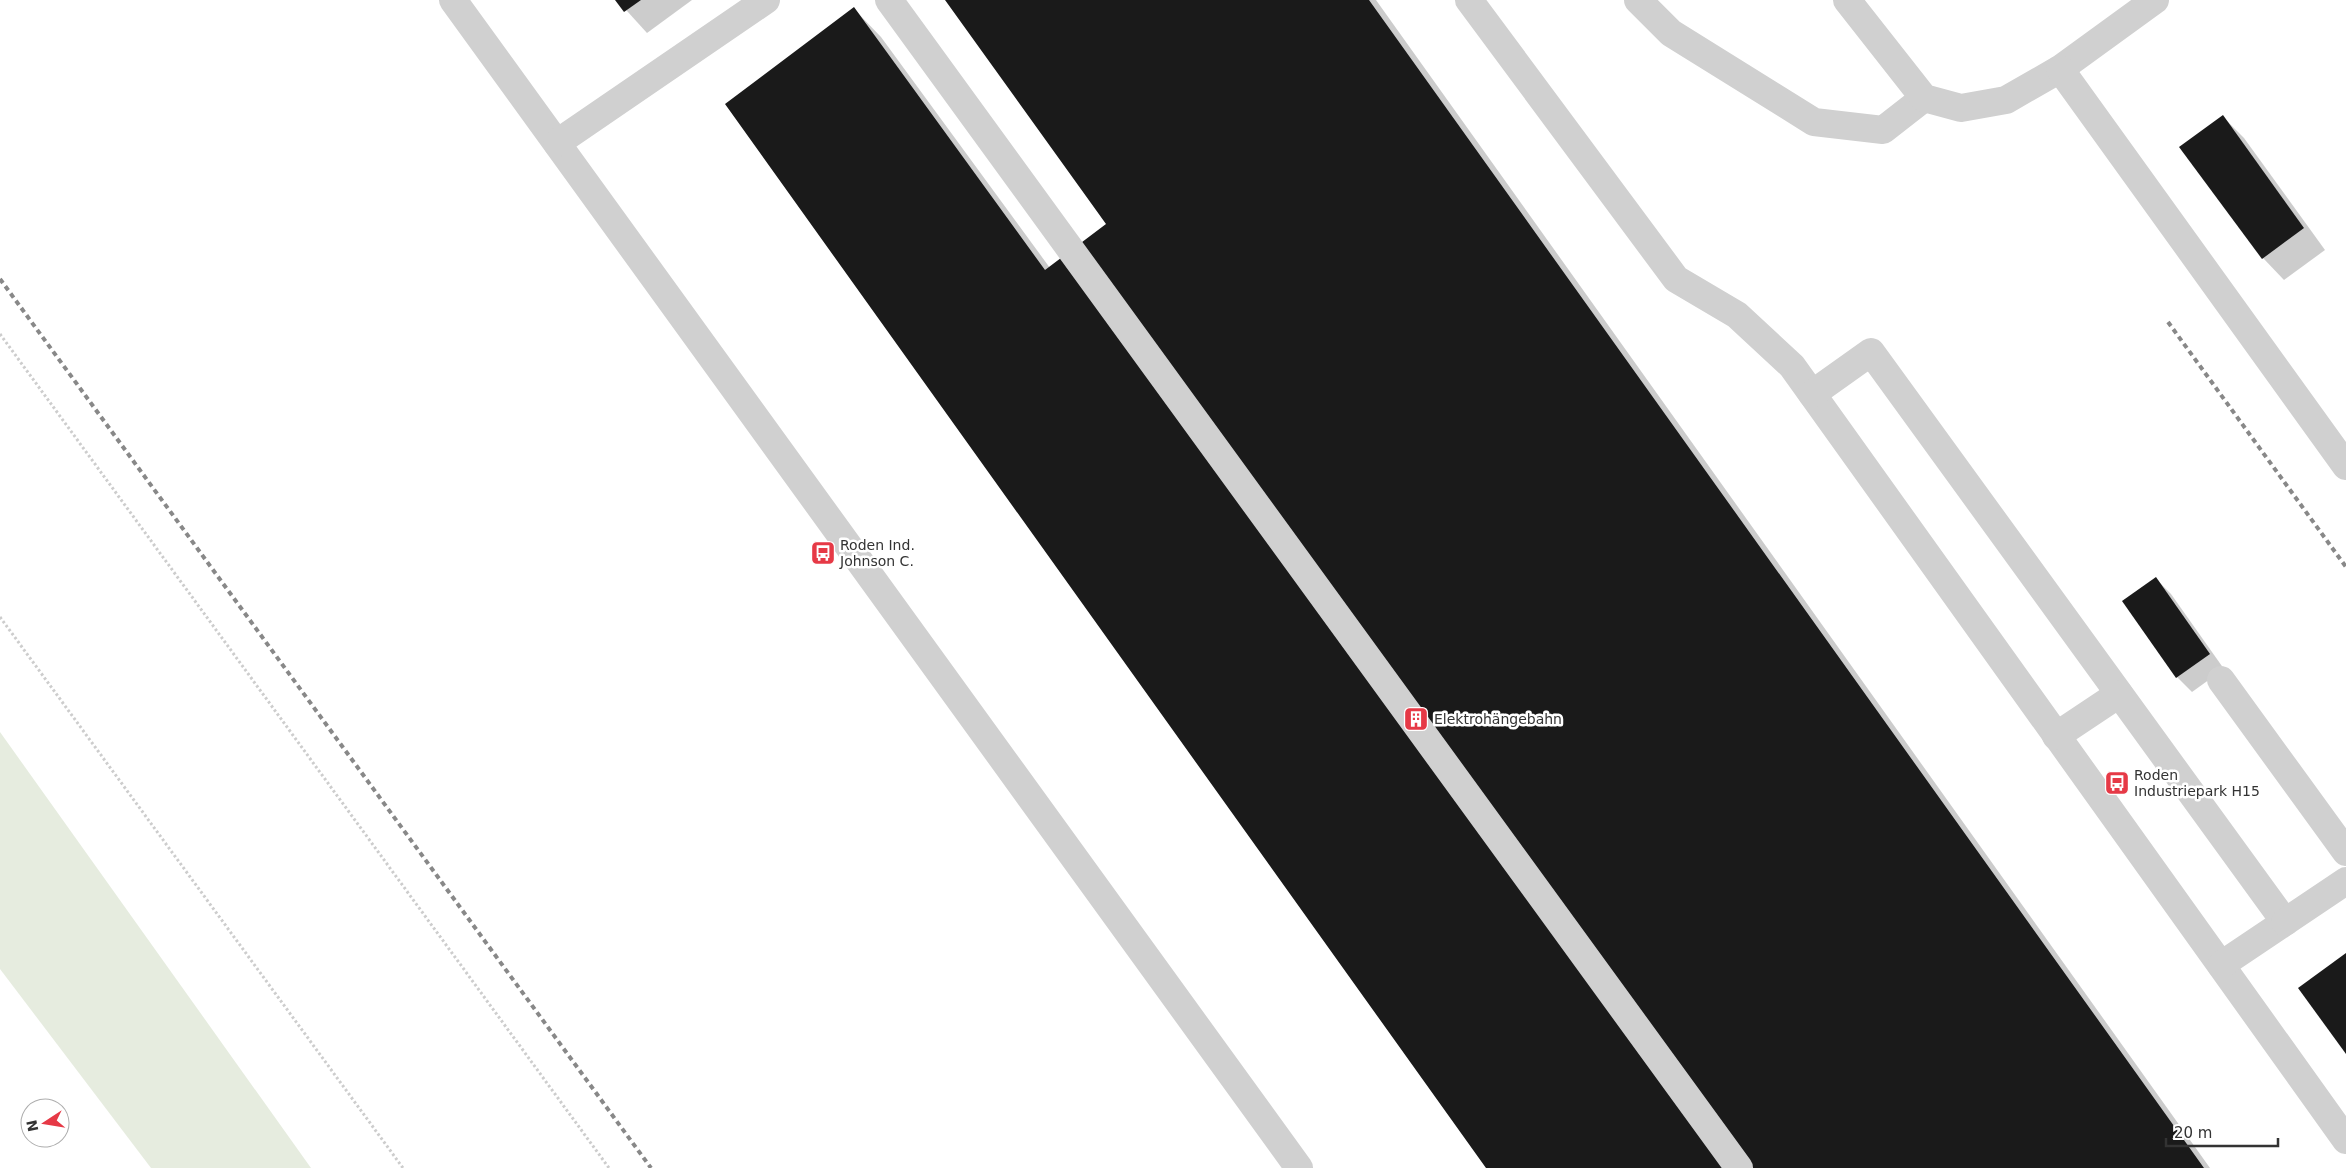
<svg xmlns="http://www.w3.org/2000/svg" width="2346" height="1168" font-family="'DejaVu Sans',sans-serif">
<rect width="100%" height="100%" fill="#fff"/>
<!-- green -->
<polygon fill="#e6ecdf" points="0,732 311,1168 151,1168 0,969"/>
<!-- shadow -->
<g fill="#0003">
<polygon points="617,0 692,0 647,33"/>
<polygon points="947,0 1376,0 2210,1168 1488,1168 854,9 881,37 1050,268 1108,224"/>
<polygon points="2223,117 2244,138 2325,250 2284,280 2263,258"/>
<polygon points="2156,579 2171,594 2224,669 2192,692 2177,677 2124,602"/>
</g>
<!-- building -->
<g fill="#1a1a1a">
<polygon points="615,0 641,0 624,12"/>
<polygon points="945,0 1369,0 2204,1168 1486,1168 725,104 854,7 1045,270 1106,224"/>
<polygon points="2223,115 2304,228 2262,259 2179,147"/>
<polygon points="2156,577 2210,654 2176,678 2122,601"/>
<polygon points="2346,953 2346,1054 2298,988"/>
</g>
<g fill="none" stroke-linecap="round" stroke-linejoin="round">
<!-- path -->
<g stroke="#cdcdcd" stroke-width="3" stroke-dasharray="2.5 2.5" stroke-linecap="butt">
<polyline points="0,334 609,1168"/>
<polyline points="0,617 403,1168"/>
</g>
<!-- minor -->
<g stroke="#d0d0d0" stroke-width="28">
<polyline points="453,0 1299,1168"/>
<polyline points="889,0 1739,1168"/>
<polyline points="1469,0 1676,279 1737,315 1792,366 2346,1140"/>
<polyline points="1638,0 1671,33 1814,122 1883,130 1924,98"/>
<polyline points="1847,0 1924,98 1961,108 2006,100 2060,69 2155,0"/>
<polyline points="2060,69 2346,466"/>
<polyline points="557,143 766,0"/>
<polyline points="1812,394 1871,352 2285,922 2221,965"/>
<polyline points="2221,680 2346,852"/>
<polyline points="2056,736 2119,694"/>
<polyline points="2285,922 2346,881"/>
</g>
<!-- rail -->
<g stroke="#888" stroke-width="4" stroke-dasharray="5 4" stroke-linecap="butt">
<polyline points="0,279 651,1168"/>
<polyline points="2168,322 2346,567"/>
</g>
</g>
<!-- icons -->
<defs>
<symbol id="bus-square" viewBox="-11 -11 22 22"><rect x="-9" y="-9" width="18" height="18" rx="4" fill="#e63946" stroke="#fff"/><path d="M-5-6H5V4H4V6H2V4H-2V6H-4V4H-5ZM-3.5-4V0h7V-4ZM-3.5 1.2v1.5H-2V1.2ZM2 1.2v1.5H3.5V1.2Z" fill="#fff"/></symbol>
<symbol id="building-square" viewBox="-11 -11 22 22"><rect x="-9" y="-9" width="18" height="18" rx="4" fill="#e63946" stroke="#fff"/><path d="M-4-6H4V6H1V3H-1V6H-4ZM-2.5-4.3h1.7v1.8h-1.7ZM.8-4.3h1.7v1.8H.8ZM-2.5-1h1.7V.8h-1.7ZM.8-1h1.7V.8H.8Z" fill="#fff"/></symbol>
</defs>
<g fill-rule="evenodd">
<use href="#bus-square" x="809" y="539" width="28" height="28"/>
<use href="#building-square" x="1402" y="705" width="28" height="28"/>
<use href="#bus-square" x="2103" y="769" width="28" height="28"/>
</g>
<g text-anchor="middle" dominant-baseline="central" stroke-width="5" stroke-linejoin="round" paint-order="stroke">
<!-- poi labels -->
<g font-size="14" fill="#333" stroke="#fff" text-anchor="start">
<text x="840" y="545">Roden Ind.<tspan x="840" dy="16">Johnson C.</tspan></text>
<text x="1434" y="719">Elektrohängebahn</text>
<text x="2134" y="775">Roden<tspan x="2134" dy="16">Industriepark H15</tspan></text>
</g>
</g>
<!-- north arrow -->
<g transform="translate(45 1123) rotate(258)"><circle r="24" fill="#ffffff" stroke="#adadad"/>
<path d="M0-4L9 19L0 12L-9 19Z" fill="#e63946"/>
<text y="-8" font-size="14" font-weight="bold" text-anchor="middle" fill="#333333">N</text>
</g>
<!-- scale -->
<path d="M2166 1138v8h112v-8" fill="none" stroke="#333333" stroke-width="2.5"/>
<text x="2174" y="1138" font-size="15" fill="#333333" stroke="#ffffff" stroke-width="4" paint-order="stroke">20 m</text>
</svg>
